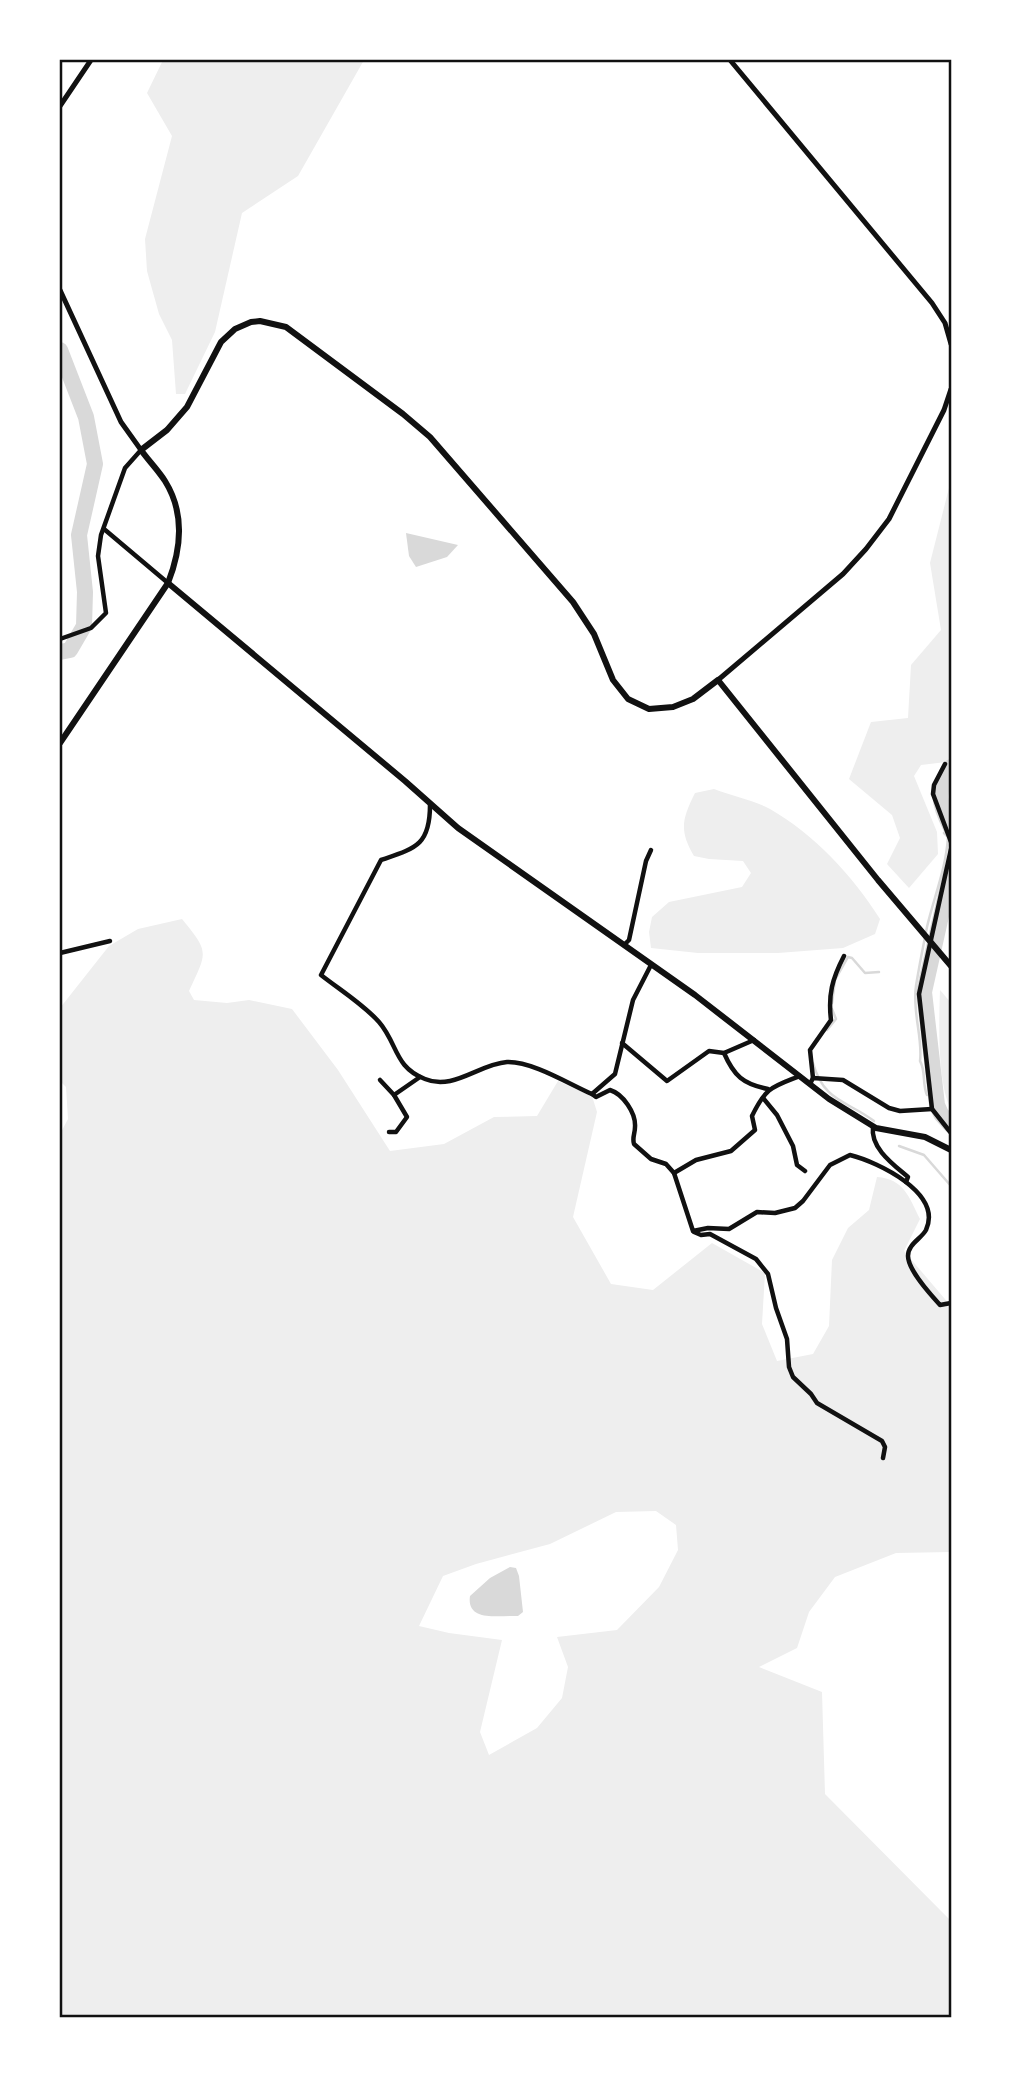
<svg xmlns="http://www.w3.org/2000/svg" width="1011" height="2077" font-family="Poppins,sans-serif">
<rect width="100%" height="100%" fill="#fff"/>
<!-- green -->
<g fill="#eee" fill-rule="evenodd">
<polygon points="163,60 364,60 298,176 242,213 215,332 185,394 176,394 172,340 159,314 147,271 145,239 172,136 147,93"/>
<polygon points="951,480 951,819 944,803 946,762 921,765 914,776 937,832 938,854 909,888 887,864 900,838 892,815 849,779 871,722 908,718 911,665 941,630 930,563"/>
<path d="M714,789c18,7 39,11 56,20 44,25 83,67 110,110l-5,15 -32,14 -65,5h-80l-47,-5 -2,-16 3,-15 17,-15 73,-15 9,-14 -8,-12 -34,-2 -15,-3c-15,-25 -12,-37 1,-63z"/>
<path d="M182,919c28,34 25,33 7,72l5,9 33,3 22,-3 43,9 46,61 52,81 54,-7 50,-27 43,-1 21,-35 34,15 5,16 -24,105 38,67 42,6 59,-47 53,30 -3,51 15,37 36,-7 16,-28 3,-66 16,-32 21,-18 8,-33c27,2 32,20 43,42l-16,32 46,54 1,-2v249l-55,1 -61,24 -26,35 -12,36 -38,19 63,25 3,102 126,127v96h-891v-883l8,-15 -2,-32 -6,-6v-73l49,-62 29,-17zM656,1511l20,14 2,25 -19,37 -42,43 -60,7 11,30 -6,31 -25,30 -48,27 -9,-23 22,-92 -53,-7 -30,-7 24,-50 33,-12 74,-20 66,-32z"/>
<path d="M940,990l11,13v106c-14,-25 -12,-88 -11,-119z"/>
</g>
<!-- water -->
<g fill="#d9d9d9">
<polygon points="406,533 458,545 447,557 416,567 409,556"/>
<path d="M510,1567l6,1 3,8 4,36 -5,4c-17,-1 -52,7 -48,-20l20,-18z"/>
</g>
<g fill="none" stroke-linecap="round" stroke-linejoin="round">
<!-- stream -->
<g stroke="#d9d9d9" stroke-width="2.5">
<polyline points="832,1003 835,980 848,957 852,958 865,973 879,972"/>
<polyline points="827,1030 836,1019 832,1009"/>
<path d="M813,1063c11,39 33,37 61,58"/>
<path d="M927,1095c-5,-11 -1,-24 -7,-34 3,-23 -8,-49 -4,-75 3,-19 7,-39 11,-59 7,-30 19,-58 21,-90l-4,-4"/>
<polyline points="899,1146 924,1155 951,1186"/>
</g>
<!-- river -->
<g stroke="#d9d9d9" stroke-width="16">
<polyline points="60,350 86,417 95,464 79,535 85,592 84,626 70,650 60,652"/>
<path d="M951,767c-15,25 -13,35 0,61"/>
<polyline points="951,871 924,992 937,1105 941,1114 951,1125"/>
</g>
<!-- minor -->
<g stroke="#111" stroke-width="4.5">
<polyline points="104,529 168,583"/>
<polyline points="60,639 91,628 106,613 98,556 101,535 125,468 141,450"/>
<polyline points="945,764 934,785 933,794 951,842"/>
<path d="M430,805c0,40 -14,43 -49,55l-60,115c19,15 42,29 58,47 19,22 15,45 46,57 28,12 54,-15 82,-17 25,-1 62,22 85,32l23,-20 18,-74 18,-35"/>
<polyline points="951,849 919,994 932,1109 951,1133"/>
<polyline points="625,944 629,940 646,861 651,850"/>
<polyline points="60,953 110,941"/>
<polyline points="622,1043 667,1081 709,1051 724,1053 754,1040"/>
<path d="M724,1053c10,23 19,31 44,36"/>
<path d="M813,1078l-3,-28 21,-30c-3,-25 1,-41 13,-64"/>
<polyline points="380,1080 394,1095 407,1117 396,1132 389,1132"/>
<polyline points="810,1084 813,1078 843,1080 889,1108 900,1111 932,1109"/>
<path d="M592,1094l4,3 14,-7c13,4 26,23 25,37 0,7 -3,10 -1,17l17,15 15,5 8,9 19,58 15,-3 21,1 28,-17 18,1 20,-5 8,-7 27,-36 20,-10c28,7 93,38 76,75 -5,9 -18,14 -18,26 0,14 22,38 32,49l11,-2"/>
<polyline points="394,1095 420,1077"/>
<polyline points="763,1098 777,1115 793,1146 797,1165 805,1171"/>
<path d="M873,1127c-3,21 21,38 35,50l-2,5"/>
<path d="M674,1173l22,-13 35,-9 24,-21 -3,-14c14,-29 20,-29 48,-40"/>
<polyline points="694,1232 701,1235 710,1234 756,1259 768,1274 776,1308 787,1339 789,1367 793,1377 811,1394 817,1403 882,1441 885,1447 883,1458"/>
</g>
<!-- tertiary -->
<g stroke="#111" stroke-width="5">
<polyline points="730,60 932,303 945,323 951,344"/>
<polyline points="718,680 843,574 866,549 889,519 944,410 951,389"/>
</g>
<!-- secondary -->
<g stroke="#111" stroke-width="5">
<polyline points="60,106 91,60"/>
<polyline points="60,290 121,422 141,450"/>
</g>
<!-- primary -->
<g stroke="#111" stroke-width="6">
<polyline points="168,583 405,781 458,828 695,995 829,1099 876,1128 925,1137 951,1150"/>
<path d="M60,743l108,-160c13,-33 17,-70 -3,-102 -7,-11 -17,-21 -24,-31l26,-20 20,-23 34,-65 14,-13 16,-7 9,-1 26,6 117,87 27,23 143,165 21,32 19,46 15,19 21,10 24,-2 20,-8 25,-19 160,200 73,86"/>
</g>
</g>
<!-- border -->
<rect width="1011" height="2077" fill="none" stroke="#ffffff" stroke-width="122"/>
<rect x="61" y="61" width="889" height="1955" fill="none" stroke="#111" stroke-width="2.5"/>
</svg>
